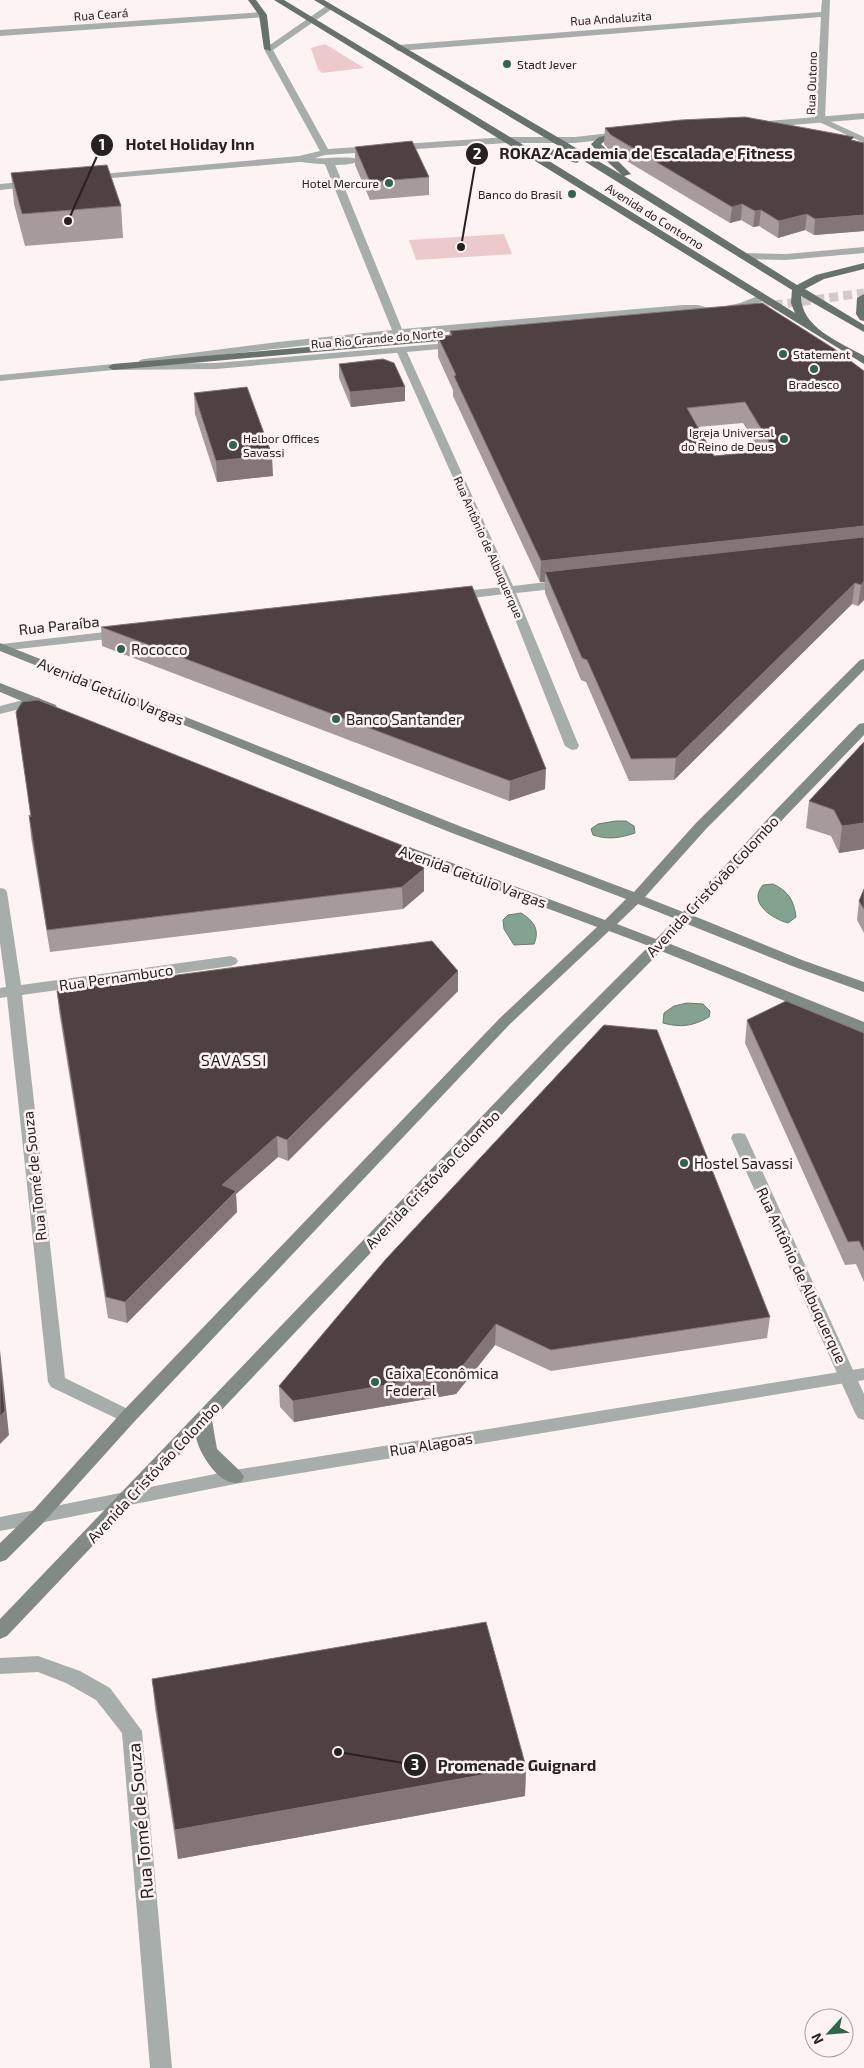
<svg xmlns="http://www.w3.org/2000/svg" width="864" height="2068" font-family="'Exo 2',sans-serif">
<rect width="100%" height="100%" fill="#fef3f3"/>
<!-- green -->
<g fill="#eccacb">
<polygon points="325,44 364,68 322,73 318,69 311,48"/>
<polygon points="504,234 512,254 416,260 409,240"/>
</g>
<!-- water -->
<g fill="#83a390" stroke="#687c6f">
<path d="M616,821h10l8,5 1,7c-15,5 -27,7 -42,2l-2,-6 7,-5z"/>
<path d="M773,884c15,7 21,16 23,33l-8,6c-15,-4 -41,-20 -25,-38z"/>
<path d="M521,913c13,8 19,17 13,31l-20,1 -10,-16 -1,-9 5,-5z"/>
<path d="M687,1003l16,1 7,7 -1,6c-16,9 -28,11 -46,6l1,-10 10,-7z"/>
</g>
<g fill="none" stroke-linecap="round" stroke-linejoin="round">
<!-- primary-tunnel -->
<polyline stroke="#d3c9c9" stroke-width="9" stroke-dasharray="9 5" stroke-linecap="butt" points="746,309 864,293"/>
<!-- minor -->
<g fill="#a7adaa" fill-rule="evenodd">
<polygon points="822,0 830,0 825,119 864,137 864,143 815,120 821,17 398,51 394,48 398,45 821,12"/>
<polygon points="263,12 266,13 266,17 0,36 0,30"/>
<path d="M329,159l5,3 68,167 281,-24h15l14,4 28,-6 23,-9 5,3c-9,9 -44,19 -57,18 -10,-1 -18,-4 -28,-4l-337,30 -206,23 -1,-2 1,-2 4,-1 134,-17 114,-12 -68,-168z"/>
<polygon points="401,347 406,350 513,586 564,580 570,584 564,588 516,593 579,746 577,749 572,750 565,746 505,594 455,600 449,596 455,592 502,587 396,350"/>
<polygon points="122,630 126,631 128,634 126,637 0,651 0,645 2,644"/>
<polygon points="35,697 40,698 41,701 40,704 0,714 0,706"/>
<polygon points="0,888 5,889 7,892 21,985 231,956 236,958 238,961 236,964 231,966 22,995 65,1378 134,1412 137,1417 134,1422 128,1424 51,1387 48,1382 7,997 0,998 0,988 6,987 0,943"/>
<polygon points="739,1133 745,1134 747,1138 864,1394 864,1420 858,1418 855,1413 731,1138 733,1134"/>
<polygon points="38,1656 80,1671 110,1688 142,1731 172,2068 150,2068 122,1733 96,1700 66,1683 38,1672 0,1674 0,1658"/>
</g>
<!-- tertiary -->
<g fill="#a7adaa" fill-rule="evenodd">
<path d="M329,4l3,1v4l-59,41 55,99 179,-12h68l44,-5 5,3 -5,3 -44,5h-68l-182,12 -10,3c10,1 38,-3 45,2 -11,9 -46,3 -60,2l-212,18 -2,-2 5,-3 208,-19 21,-5 -56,-102z"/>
<polygon points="864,113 864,119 757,128 752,125 757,122"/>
<polygon points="33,181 38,184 36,186 0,190 0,184"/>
<polygon points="864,247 864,253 786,260 742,259 737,256 742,253 786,254"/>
<polygon points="459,342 464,345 463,347 216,369 113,370 0,381 0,375 113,364 216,363"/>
<polygon points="864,1368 864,1380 235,1484 0,1531 0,1517 235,1470"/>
</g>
<!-- secondary -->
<g fill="#818a85" fill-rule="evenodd">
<path d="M0,643l462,184 172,65 62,-69 164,-163 4,-1v11l-158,159 -61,68 38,15 91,-100 85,-88 5,-1v12l-80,83 -90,98 108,44 62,22v10l-72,-26 -105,-42 -19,19 196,79v11l-203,-82 -97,98 -352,371 5,29 24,23 3,5 -3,5c-20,7 -42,-28 -45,-45l-189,199 -7,3v-20l554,-578 95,-95 -40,-15 -99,93 -376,398 -91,101 -37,37 -6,2v-19l31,-30 91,-101 378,-394 97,-91 -203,-76 -2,-3 2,-3h10l201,75 21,-21 -174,-66 -452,-182zM638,904l38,15 -20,20 -39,-15z"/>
<polygon points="0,683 56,705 57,708 51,712 46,711 0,692"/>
</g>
<!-- primary -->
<g fill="#66726b" fill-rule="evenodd">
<polygon points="248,0 256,0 267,15 271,51 264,49 259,15"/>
<path d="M274,0h10l241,146 31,4 23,8 -265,-158h10l298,175 -22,-20 -9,-11 8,-7 26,-5v4l-20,5 -4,3 30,30 -7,2 173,109 19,-10 48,-12v6l-40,10 -19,10 59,36v7l-63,-36c0,32 39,46 63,60v8zM536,153l18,3 22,7 3,-1v-4l213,132 -1,13 4,10z"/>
<polygon points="864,294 864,321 860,320 856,314 857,298"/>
<polygon points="458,334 462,335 463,337 462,339 113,370 108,367 113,364"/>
</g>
</g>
<!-- wall -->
<g fill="#a69a9a" fill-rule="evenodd">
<polygon points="605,128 853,140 864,143 864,231 814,235 805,230 778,238 759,226 753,227 741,220 730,223 610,151 604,144"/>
<polygon points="355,147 429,177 429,195 370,200 355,165"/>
<polygon points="11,173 121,206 123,238 25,246 14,204"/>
<path d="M450,331l386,19 28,250 -6,6 -6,-2 -178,176 -45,1 -43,-99 -5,-2 -36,-87v-11h-5l-87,-186v-6l-15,-33v-20l11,-1zM743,423l17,28 -46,5 -16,-29z"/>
<polygon points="339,364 405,401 351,407 339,378"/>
<polygon points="194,393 273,476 217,482 195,414"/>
<polygon points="101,627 545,789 509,801 102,646"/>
<polygon points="16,712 424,891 403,909 50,952 31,837 29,815 31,816"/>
<polygon points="864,742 864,849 839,853 831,836 806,828 809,801"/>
<polygon points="864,889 864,933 857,920 859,901"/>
<polygon points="57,991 458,991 288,1161 278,1157 236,1194 237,1212 127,1323 108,1318 59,1011"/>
<polygon points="747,1020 864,1033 864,1282 856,1264 845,1265 745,1043"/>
<polygon points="386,1259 770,1317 767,1338 551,1371 495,1345 456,1394 294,1422 280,1407 279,1386"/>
<polygon points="152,1679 526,1767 525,1796 178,1859 155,1708"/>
</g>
<!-- shaded-wall -->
<g fill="#847676">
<polygon points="742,204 741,220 730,223 732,207"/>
<polygon points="761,210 759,226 753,227 755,211"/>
<polygon points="807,214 805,230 778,238 779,221"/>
<polygon points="864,215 864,231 814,235 815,219"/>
<polygon points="405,387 405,401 351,407 350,392"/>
<polygon points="272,455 273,476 217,482 216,461"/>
<polygon points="864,526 864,547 545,572 545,582 540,582 541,561"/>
<polygon points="864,581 864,600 858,606 861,585"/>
<polygon points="855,583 852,604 674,780 676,758"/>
<polygon points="546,769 545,789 509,801 510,781"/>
<polygon points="864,823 864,849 839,853 842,826"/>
<polygon points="424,869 424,891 403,909 402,887"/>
<polygon points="458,971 458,991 288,1161 287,1140"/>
<polygon points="277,1136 278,1157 236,1194 237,1212 127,1323 125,1302 222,1185"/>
<polygon points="496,1324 495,1345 456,1394 294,1422 293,1401"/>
<polygon points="0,1350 9,1435 0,1444"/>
<polygon points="526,1767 525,1796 178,1859 175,1830"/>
</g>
<!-- building -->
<g fill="#4f4141" stroke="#847676" fill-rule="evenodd">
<polygon points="745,117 854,137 851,140 864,143 864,215 815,219 807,214 779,221 761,210 755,211 742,204 732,207 611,135 605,128 681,120"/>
<polygon points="412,141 429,177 370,182 355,147"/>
<polygon points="107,165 121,206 22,214 11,173"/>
<path d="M762,303l74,47 28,21v155l-323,35 -87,-185 2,-1 -18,-38 14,-2 -2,-4zM745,402l29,48 -60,6 -27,-48z"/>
<polygon points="383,359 394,363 405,387 350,392 339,364"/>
<polygon points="247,387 272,455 216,461 194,393"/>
<polygon points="864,537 864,581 861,585 855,583 676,758 631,759 587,660 582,658 545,572"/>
<polygon points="472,586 546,769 510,781 101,627"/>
<polygon points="38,700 416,851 424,869 402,887 47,930 29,815 31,817 16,712 22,702"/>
<polygon points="864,742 864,823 842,826 834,810 809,801"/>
<polygon points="864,889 864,909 859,901"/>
<polygon points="432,941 458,971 287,1140 277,1136 222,1185 236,1191 125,1302 106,1297 57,991"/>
<polygon points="786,1001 864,1033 864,1251 859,1241 848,1242 747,1020"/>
<polygon points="604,1025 657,1030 770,1317 551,1350 496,1324 457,1373 293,1401 279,1386 386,1259"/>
<polygon points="0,1362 5,1411 0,1416"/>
<polygon points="486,1622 526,1767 175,1830 152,1679"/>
</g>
<!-- markers -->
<g fill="#30654a" stroke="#fef3f3" stroke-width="2">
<circle cx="507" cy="64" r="5"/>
<circle cx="389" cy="183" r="5"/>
<circle cx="572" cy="194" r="5"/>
<circle cx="783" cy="354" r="5"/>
<circle cx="814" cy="369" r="5"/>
<circle cx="784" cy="439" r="5"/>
<circle cx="233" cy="445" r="5"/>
<circle cx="121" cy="649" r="5"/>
<circle cx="336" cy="719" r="5"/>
<circle cx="684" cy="1163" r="5"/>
<circle cx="375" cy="1382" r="5"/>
</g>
<g text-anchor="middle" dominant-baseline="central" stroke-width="5" stroke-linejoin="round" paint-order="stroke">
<!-- far-street labels -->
<g font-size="12" fill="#282122" stroke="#fef3f3">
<text transform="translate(101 14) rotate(-4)">Rua Ceará</text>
<text transform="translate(611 18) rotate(-4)">Rua Andaluzita</text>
<text transform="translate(811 83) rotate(-88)">Rua Outono</text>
<text transform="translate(655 216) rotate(32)">Avenida do Contorno</text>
<text transform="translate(377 338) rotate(-5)">Rua Rio Grande do Norte</text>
<text transform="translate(489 547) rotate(66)">Rua Antônio de Albuquerque</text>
</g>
<!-- far-poi labels -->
<g font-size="12" fill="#282122" stroke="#fef3f3" text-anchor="start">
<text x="517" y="64">Stadt Jever</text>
<text x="379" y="183" text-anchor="end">Hotel Mercure</text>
<text x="562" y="194" text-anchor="end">Banco do Brasil</text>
<text x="793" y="354">Statement</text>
<text x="814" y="384" text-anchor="middle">Bradesco</text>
<text x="774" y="432" text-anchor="end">Igreja Universal<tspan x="774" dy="14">do Reino de Deus</tspan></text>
<text x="243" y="438">Helbor Offices<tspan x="243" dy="14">Savassi</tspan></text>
</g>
<!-- street labels -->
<g font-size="15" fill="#282122" stroke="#fef3f3">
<text transform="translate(59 625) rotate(-6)">Rua Paraíba</text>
<text transform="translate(111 691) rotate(22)">Avenida Getúlio Vargas</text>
<text transform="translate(473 876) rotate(20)">Avenida Getúlio Vargas</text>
<text transform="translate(712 886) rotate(-47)">Avenida Cristóvão Colombo</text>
<text transform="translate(116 977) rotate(-8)">Rua Pernambuco</text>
<text transform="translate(34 1176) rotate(-96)">Rua Tomé de Souza</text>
<text transform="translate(432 1179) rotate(-46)">Avenida Cristóvão Colombo</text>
<text transform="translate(802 1275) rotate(65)">Rua Antônio de Albuquerque</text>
<text transform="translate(431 1444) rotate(-9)">Rua Alagoas</text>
<text transform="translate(153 1472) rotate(-47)">Avenida Cristóvão Colombo</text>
</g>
<!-- poi labels -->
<g font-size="15" fill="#282122" stroke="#fef3f3" text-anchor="start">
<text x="131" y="649">Rococco</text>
<text x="346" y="719">Banco Santander</text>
<text x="694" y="1163">Hostel Savassi</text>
<text x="385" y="1373">Caixa Econômica<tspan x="385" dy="17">Federal</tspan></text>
</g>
<!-- neighbourhood labels -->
<g font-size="16" letter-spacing="1" fill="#282122" stroke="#fef3f3">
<text x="234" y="1059">SAVASSI</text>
</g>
<!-- near-street labels -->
<g font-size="18" fill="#282122" stroke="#fef3f3">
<text transform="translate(140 1821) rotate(-95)">Rua Tomé de Souza</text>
</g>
</g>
<!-- callouts -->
<path fill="none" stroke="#282122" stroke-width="2" d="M68 221L102 145M461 247L477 154M338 1752L415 1765"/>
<g fill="#282122" stroke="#fef3f3" stroke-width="2">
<circle cx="68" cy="221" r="5"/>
<circle cx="461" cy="247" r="5"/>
<circle cx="338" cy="1752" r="5"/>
<circle cx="102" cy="145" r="12"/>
<circle cx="477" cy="154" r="12"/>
<circle cx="415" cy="1765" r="12"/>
</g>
<g font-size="15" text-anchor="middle" font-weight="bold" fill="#fff">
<text x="102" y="150">1</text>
<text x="477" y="159">2</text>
<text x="415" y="1770">3</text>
</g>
<g font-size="16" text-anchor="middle" font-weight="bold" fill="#282122" stroke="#fef3f3" stroke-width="5" stroke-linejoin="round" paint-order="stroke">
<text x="190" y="150">Hotel Holiday Inn</text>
<text x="646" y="159">ROKAZ Academia de Escalada e Fitness</text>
<text x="517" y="1771">Promenade Guignard</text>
</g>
<!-- north arrow -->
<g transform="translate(829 2033) rotate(244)"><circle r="24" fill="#fef3f3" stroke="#a89f9f"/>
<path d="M0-4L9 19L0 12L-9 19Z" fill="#30654a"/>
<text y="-8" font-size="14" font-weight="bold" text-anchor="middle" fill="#282122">N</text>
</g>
</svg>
